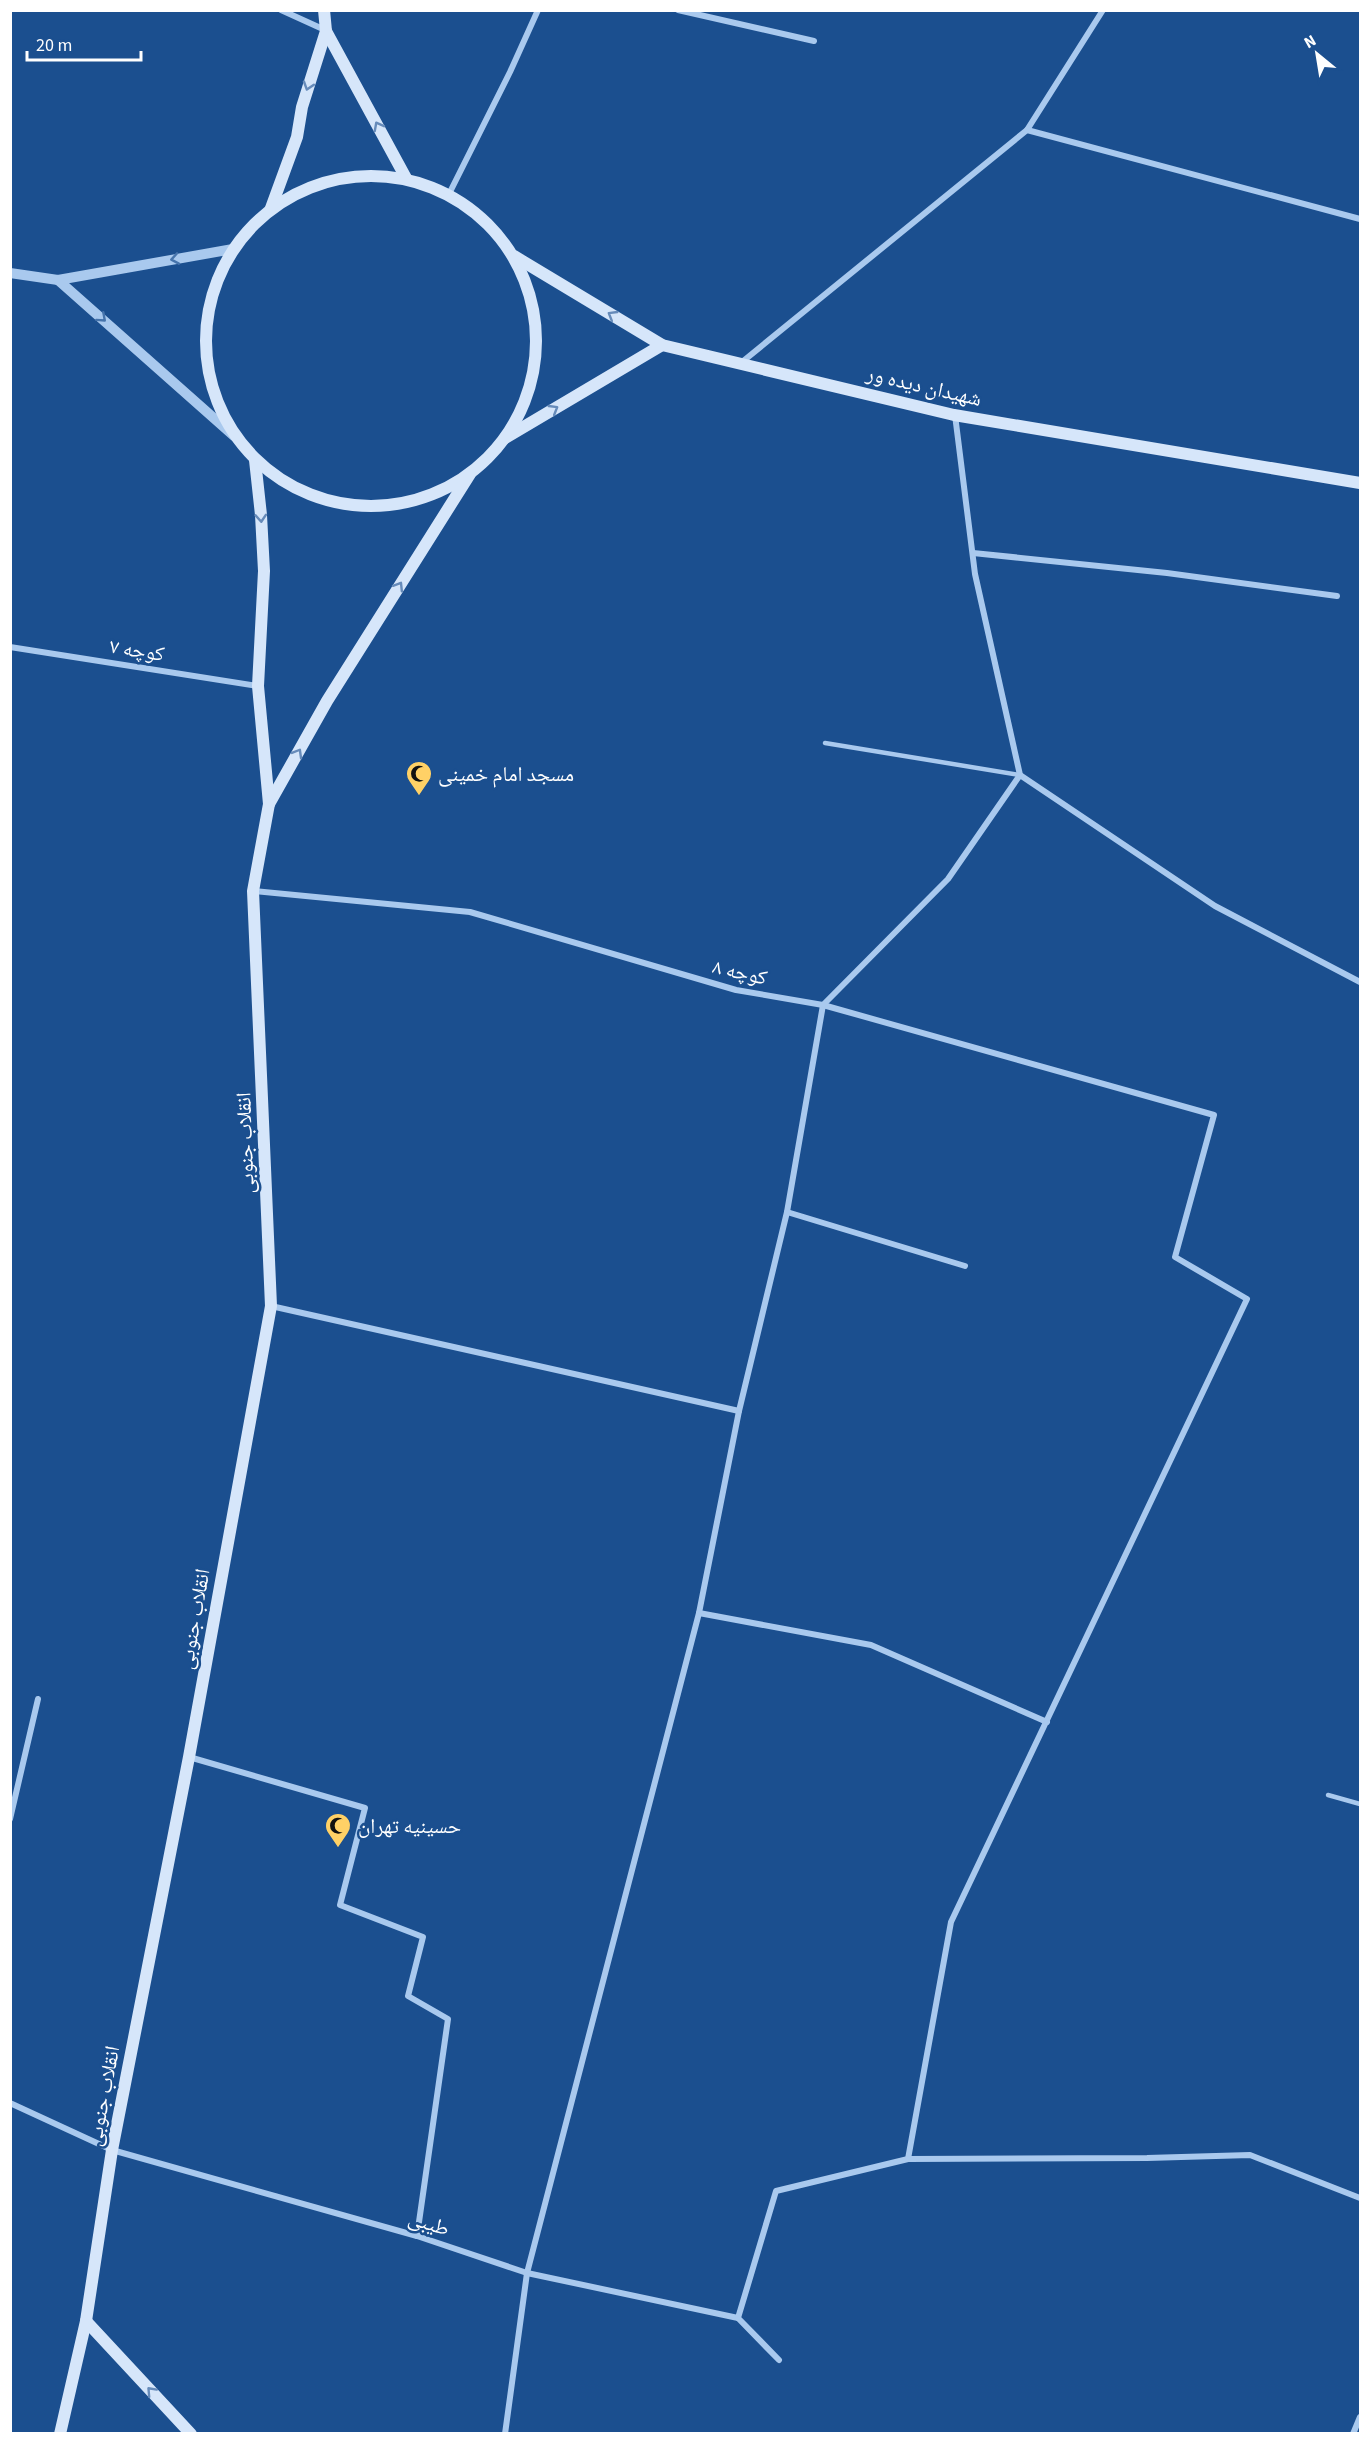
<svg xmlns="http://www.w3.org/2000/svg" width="1371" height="2444" font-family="'Source Sans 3','Noto Naskh Arabic',sans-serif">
<rect width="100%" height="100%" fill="#1b4f8f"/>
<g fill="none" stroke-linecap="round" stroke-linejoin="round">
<!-- service -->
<g stroke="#a9c9ee" stroke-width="4.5">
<polyline points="825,743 1020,775"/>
<polyline points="1328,1795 1360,1804"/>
</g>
<!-- minor -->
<g stroke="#a9c9ee" stroke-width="6">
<polyline points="281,10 325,30"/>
<polyline points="678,10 814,41"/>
<polyline points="1027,130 1360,219"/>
<polyline points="449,194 510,72 538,10"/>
<polyline points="742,362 1027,130 1103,10"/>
<polyline points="955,415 975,574 1020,775 1215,906 1360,982"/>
<polyline points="973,553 1167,573 1337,596"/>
<polyline points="10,647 258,686"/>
<polyline points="253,891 470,912 736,990 823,1005 1214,1115 1175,1257 1247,1299 951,1922 908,2159 776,2191 738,2318 779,2360"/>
<polyline points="787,1212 965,1266"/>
<polyline points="271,1306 739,1411"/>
<polyline points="699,1613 871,1645 1047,1722"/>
<polyline points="189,1757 365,1808 340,1905 423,1937 408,1996 448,2019 417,2236"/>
<polyline points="10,1819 38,1699"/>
<polyline points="10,2103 112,2150 417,2236 527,2273 738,2318"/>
<polyline points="908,2159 1147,2158 1250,2155 1360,2198"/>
<polyline points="505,2434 527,2273 699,1613 739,1411 787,1212 823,1005 948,879 1020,775"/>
<polyline points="1353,2434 1360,2417"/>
</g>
<!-- tertiary -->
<g stroke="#a9c9ee" stroke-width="10">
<polyline points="10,273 58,280 233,249"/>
<polyline points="58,280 234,436"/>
</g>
<!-- secondary -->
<g stroke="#d6e6fa" stroke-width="12">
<polyline points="324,10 326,31 406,178"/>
<circle cx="371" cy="341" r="165"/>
<polyline points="271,208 297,137 302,107 326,31"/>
<polyline points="514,256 662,345 954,415 1360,483"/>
<polyline points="505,438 662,345"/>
<polyline points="269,804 327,701 470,474"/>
<polyline points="86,2321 191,2434"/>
<polyline points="60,2434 86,2321 112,2150 189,1757 271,1306 253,891 269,804 258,686 264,571 261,515 255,460"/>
</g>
</g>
<!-- one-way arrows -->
<defs><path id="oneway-chevron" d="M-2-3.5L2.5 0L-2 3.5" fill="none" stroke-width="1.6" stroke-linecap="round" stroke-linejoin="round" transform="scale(1.5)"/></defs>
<g stroke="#668bba">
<use href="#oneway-chevron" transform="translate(308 86) rotate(108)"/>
<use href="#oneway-chevron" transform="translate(378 126) rotate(-118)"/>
<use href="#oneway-chevron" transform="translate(612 315) rotate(-149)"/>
<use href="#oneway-chevron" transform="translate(554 409) rotate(-31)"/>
<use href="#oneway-chevron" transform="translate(261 518) rotate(86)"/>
<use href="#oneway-chevron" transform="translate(399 586) rotate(-58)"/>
<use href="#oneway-chevron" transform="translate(298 753) rotate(-60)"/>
<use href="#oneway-chevron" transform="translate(151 2391) rotate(-133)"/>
</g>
<g stroke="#4674ac">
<use href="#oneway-chevron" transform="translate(175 259) rotate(170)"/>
<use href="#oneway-chevron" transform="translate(102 318) rotate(42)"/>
</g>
<!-- icons -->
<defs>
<symbol id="mosque-pin" viewBox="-11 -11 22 30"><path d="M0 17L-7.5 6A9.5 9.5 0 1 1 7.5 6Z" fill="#ffd166" stroke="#1b4f8f"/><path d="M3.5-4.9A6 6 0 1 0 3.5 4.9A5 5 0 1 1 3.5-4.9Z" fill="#111"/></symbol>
</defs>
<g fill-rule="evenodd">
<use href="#mosque-pin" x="404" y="759" width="30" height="40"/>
<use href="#mosque-pin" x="323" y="1811" width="30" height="40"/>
</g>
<g text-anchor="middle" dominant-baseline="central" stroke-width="5" stroke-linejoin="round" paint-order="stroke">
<!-- street labels -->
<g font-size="21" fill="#fff" stroke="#1b4f8f">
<text transform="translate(924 386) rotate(13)">شهیدان دیده ور</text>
<text transform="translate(137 650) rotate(9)">کوچه ۷</text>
<text transform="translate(740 972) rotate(13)">کوچه ۸</text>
<text transform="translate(245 1143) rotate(-92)">انقلاب جنوبی</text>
<text transform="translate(194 1619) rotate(-80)">انقلاب جنوبی</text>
<text transform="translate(103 2096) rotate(-79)">انقلاب جنوبی</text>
<text transform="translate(429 2223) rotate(18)">طیبی</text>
</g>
<!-- poi labels -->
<g font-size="21" fill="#fff" stroke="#1b4f8f" text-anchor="start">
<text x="438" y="774">مسجد امام خمینی</text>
<text x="358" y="1826">حسینیه تهران</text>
</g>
</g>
<!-- border -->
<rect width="1371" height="2444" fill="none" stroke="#ffffff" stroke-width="24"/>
<!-- north arrow -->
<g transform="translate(1317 54) rotate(330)" stroke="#1b4f8f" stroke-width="4.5" paint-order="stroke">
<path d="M0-4.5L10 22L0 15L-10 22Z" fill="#ffffff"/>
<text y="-9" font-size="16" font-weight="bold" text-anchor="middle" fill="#ffffff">N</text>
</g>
<!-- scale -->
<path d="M27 51v9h114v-9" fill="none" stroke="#ffffff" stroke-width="3"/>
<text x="36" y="51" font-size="18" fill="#ffffff" stroke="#1b4f8f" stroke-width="4.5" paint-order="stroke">20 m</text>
</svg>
